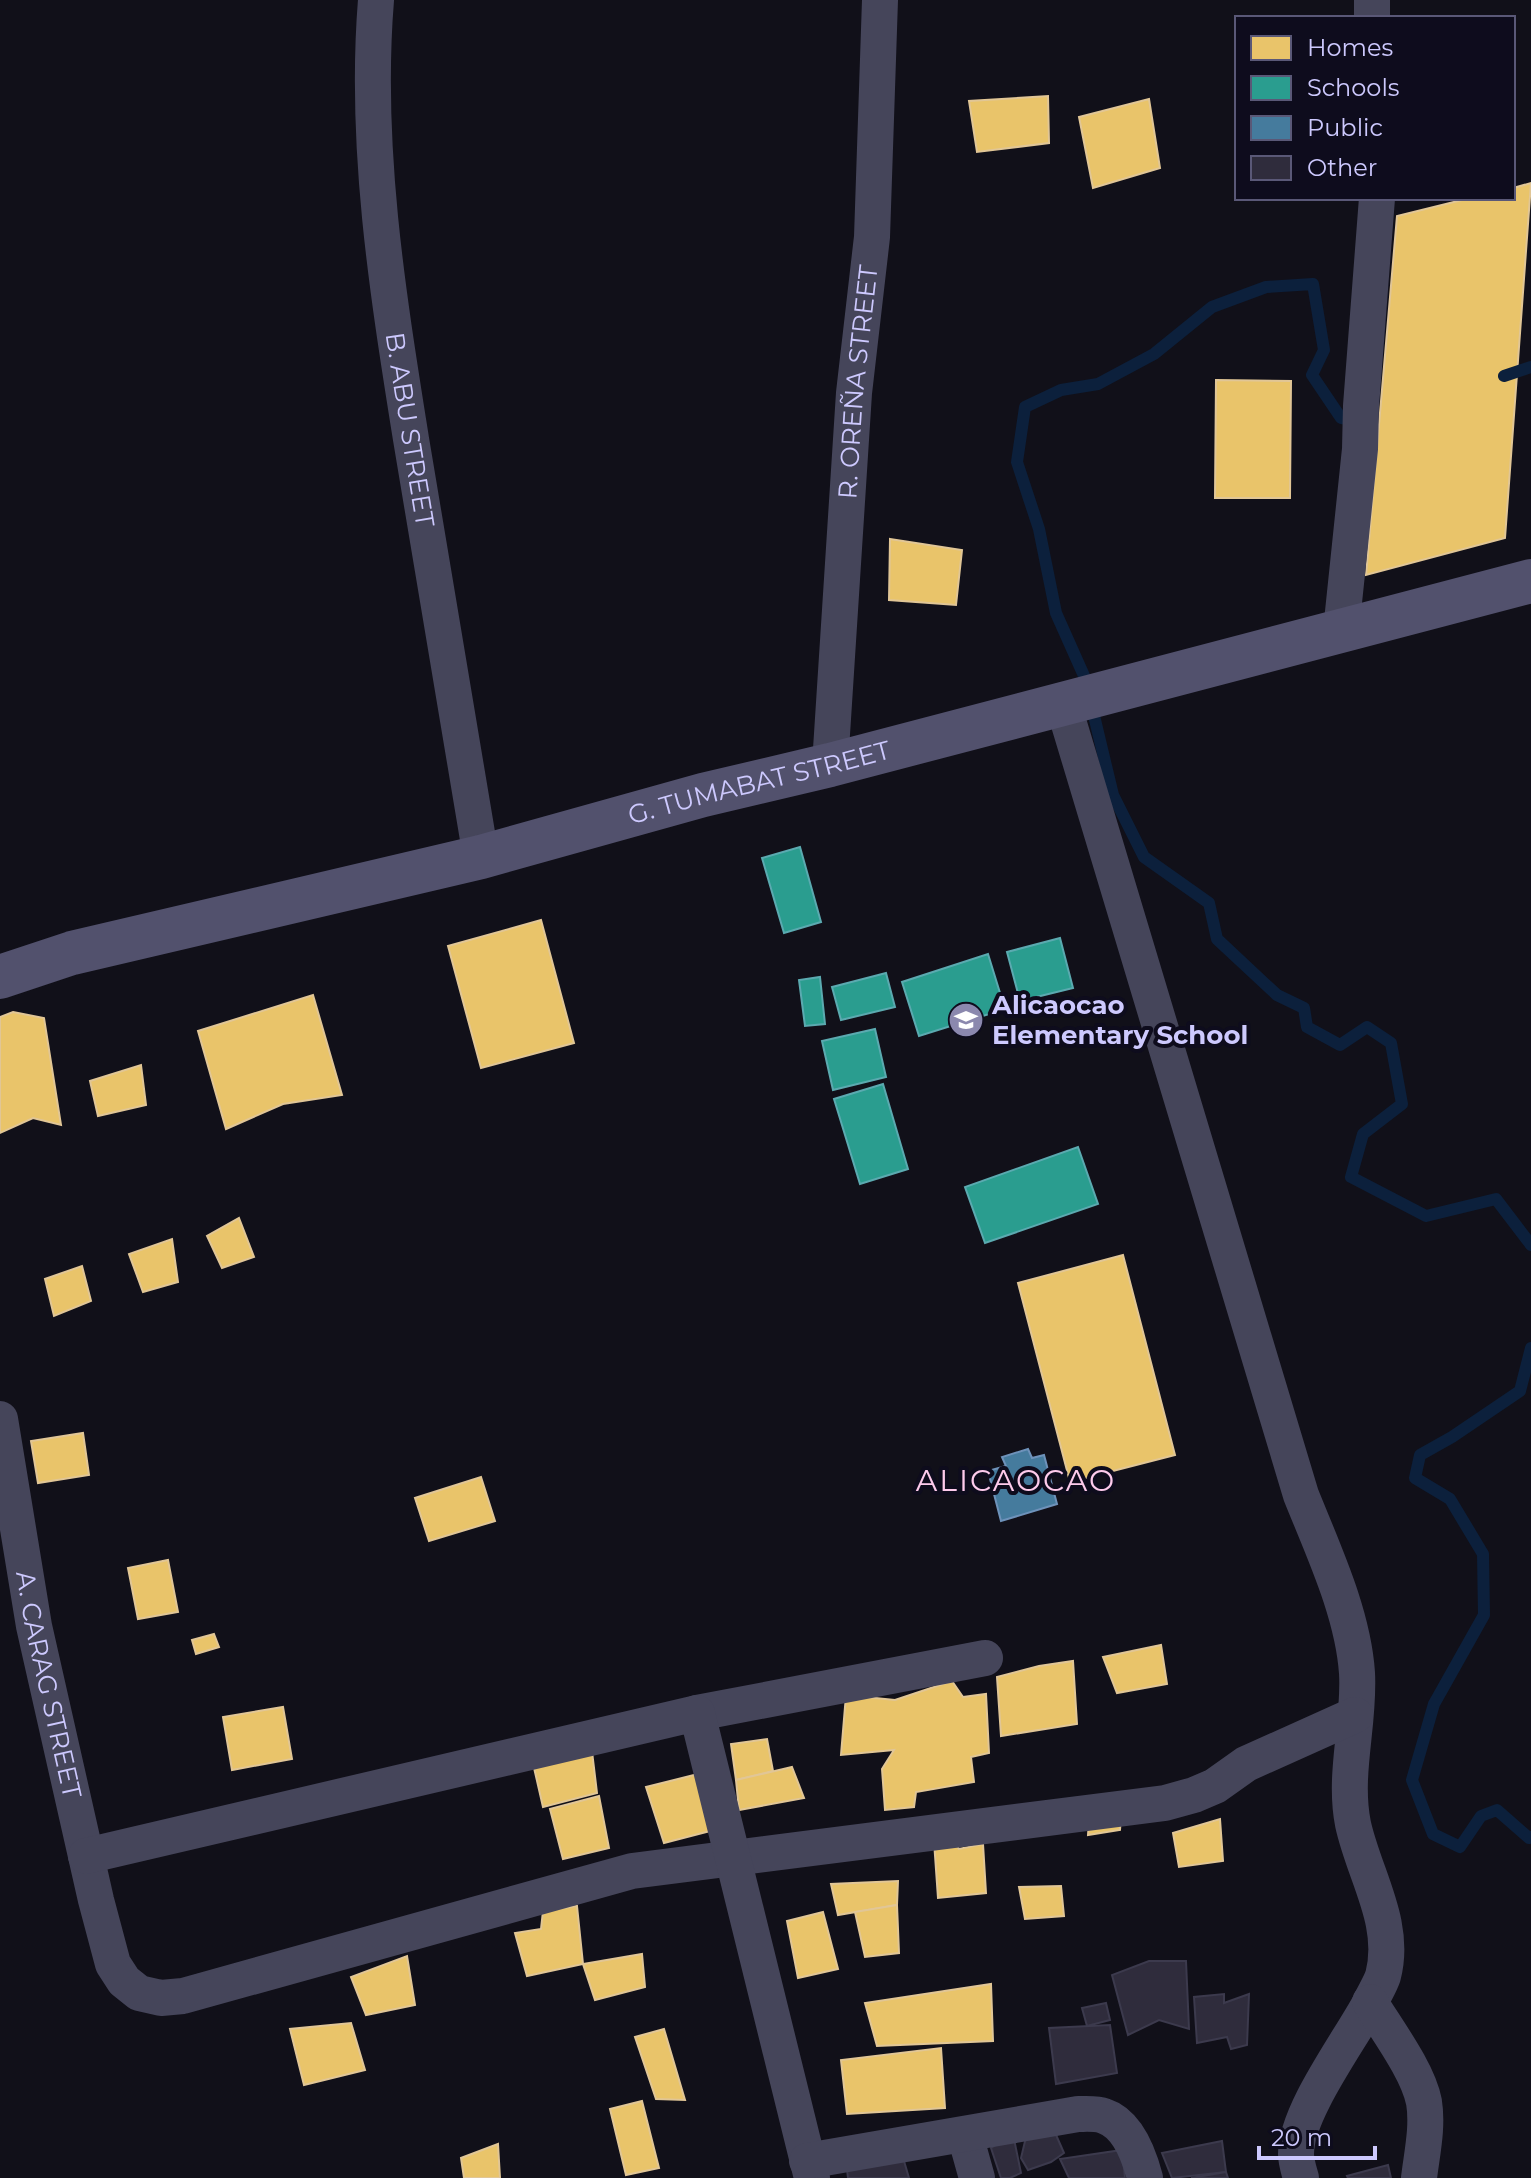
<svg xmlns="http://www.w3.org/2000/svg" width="1531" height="2178" font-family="Montserrat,sans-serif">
<rect width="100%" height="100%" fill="#111019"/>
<!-- homes -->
<g fill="#e9c46a" stroke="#e1c696" stroke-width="2">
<polygon points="1048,96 1049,143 977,152 969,101"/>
<polygon points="1149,99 1160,168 1093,188 1079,117"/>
<polygon points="1531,183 1505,538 1366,575 1397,216 1470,198 1513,198 1513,188"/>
<polygon points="1216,380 1291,381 1290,498 1215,498"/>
<polygon points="890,539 962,550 956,605 889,600"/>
<polygon points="541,920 574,1043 481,1068 448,946"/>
<polygon points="313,995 342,1095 283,1104 226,1129 198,1031"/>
<polygon points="13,1012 44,1018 61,1125 33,1118 0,1133 0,1017"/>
<polygon points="141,1065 146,1105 98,1116 90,1081"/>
<polygon points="239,1218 254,1257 222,1268 207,1236"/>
<polygon points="172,1239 178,1282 143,1292 129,1254"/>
<polygon points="1123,1255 1175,1455 1070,1482 1018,1283"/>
<polygon points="82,1266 91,1301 54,1316 45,1279"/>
<polygon points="83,1433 89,1475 38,1483 31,1441"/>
<polygon points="481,1477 495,1521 429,1541 415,1498"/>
<polygon points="168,1560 178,1612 138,1619 128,1568"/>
<polygon points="214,1634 219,1647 196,1654 192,1640"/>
<polygon points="1161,1645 1167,1684 1117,1693 1103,1657"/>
<polygon points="1073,1661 1077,1724 1001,1736 997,1677 1039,1666"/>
<polygon points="952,1681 963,1697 986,1694 989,1753 971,1757 974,1782 916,1792 914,1807 885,1810 882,1769 894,1750 841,1755 846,1695 895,1700"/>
<polygon points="283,1707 292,1759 232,1770 223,1717"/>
<polygon points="767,1739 773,1771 736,1780 731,1744"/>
<polygon points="591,1743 597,1793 543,1807 532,1759"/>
<polygon points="792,1767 804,1798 739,1810 736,1780"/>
<polygon points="698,1774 714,1830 664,1843 646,1787"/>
<polygon points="599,1796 609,1848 563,1859 550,1809"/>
<polygon points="1121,1817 1120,1830 1088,1835 1089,1820"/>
<polygon points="1220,1819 1223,1861 1179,1867 1173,1833"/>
<polygon points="934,1841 954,1842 959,1849 983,1844 986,1893 938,1898"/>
<polygon points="898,1881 897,1905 838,1915 831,1884"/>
<polygon points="1061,1886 1064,1916 1025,1919 1019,1887"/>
<polygon points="897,1905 899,1953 865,1957 855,1912"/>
<polygon points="577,1906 583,1964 527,1976 515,1933 541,1929 543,1911"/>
<polygon points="823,1912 838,1969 798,1978 787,1921"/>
<polygon points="642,1954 645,1987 595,2000 583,1964"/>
<polygon points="407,1956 415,2005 366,2015 351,1977"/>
<polygon points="991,1984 993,2041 877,2046 865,2003"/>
<polygon points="351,2023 365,2070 304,2085 290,2029"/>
<polygon points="664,2029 685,2100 656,2099 635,2037"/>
<polygon points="941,2048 945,2108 847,2114 841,2060"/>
<polygon points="642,2101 659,2168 626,2175 610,2109"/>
<polygon points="498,2144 500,2178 464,2178 461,2158"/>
</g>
<!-- schools -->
<g fill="#2a9d8f" stroke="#5baab0" stroke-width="2">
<polygon points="800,847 821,922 784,933 762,858"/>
<polygon points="1060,938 1073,988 1020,1001 1007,952"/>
<polygon points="988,954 1005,1009 919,1036 902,982"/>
<polygon points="886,973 895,1007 841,1020 832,987"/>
<polygon points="820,977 825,1024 805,1026 799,980"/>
<polygon points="875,1029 886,1077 833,1090 822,1041"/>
<polygon points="883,1084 908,1169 860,1184 834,1099"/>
<polygon points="1078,1147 1098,1204 985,1243 965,1187"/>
</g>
<!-- public -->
<polygon fill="#457b9d" stroke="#6e92ba" stroke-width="2" points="1028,1449 1032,1458 1044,1455 1057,1504 1001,1521 988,1471 1006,1466 1002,1457"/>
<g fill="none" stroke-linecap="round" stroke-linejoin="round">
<!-- stream -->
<g stroke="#0c203c" stroke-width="12">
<polyline points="1504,376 1531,367"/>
<polyline points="1358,422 1341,418 1312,375 1324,350 1313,284 1266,287 1212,307 1154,354 1098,384 1061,390 1025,407 1017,462 1039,529 1056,613 1085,678 1113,795 1144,857 1209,903 1217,939 1277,995 1304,1008 1307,1027 1340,1045 1367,1027 1391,1043 1402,1104 1363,1134 1351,1177 1426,1216 1496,1199 1531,1245"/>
<polyline points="1531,1348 1520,1391 1452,1437 1420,1455 1415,1478 1450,1499 1483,1554 1484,1615 1434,1704 1412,1780 1433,1834 1460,1847 1481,1816 1497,1810 1529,1838 1531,1837"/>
</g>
</g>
<!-- building -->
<g fill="#2f2c3c" stroke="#3c3a4d" stroke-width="2">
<polygon points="1149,1961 1186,1961 1189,2029 1159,2020 1128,2035 1112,1975"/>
<polygon points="1224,1994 1224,2003 1249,1994 1247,2045 1231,2049 1227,2037 1197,2043 1194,1997"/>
<polygon points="1106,2003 1110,2020 1087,2026 1082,2008"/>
<polygon points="1110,2025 1117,2073 1056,2084 1049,2028"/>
<polygon points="1053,2128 1064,2153 1051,2162 1028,2170 1021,2158 1026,2137"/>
<polygon points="1013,2134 1021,2173 1010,2178 1001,2178 991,2148"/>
<polygon points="1222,2141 1226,2172 1172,2178 1162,2153"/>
<polygon points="1122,2150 1125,2178 1069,2178 1060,2159"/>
<polygon points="846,2161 904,2161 909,2178 848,2178"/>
<polygon points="1388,2165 1391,2178 1348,2178 1347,2176"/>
<polygon points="1226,2172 1228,2178 1191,2178"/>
</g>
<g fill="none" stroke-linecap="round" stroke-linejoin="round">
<!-- street -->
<g stroke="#45455a" stroke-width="36">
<path id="s1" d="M376,0c-12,147 12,295 35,439 23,139 46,278 70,418"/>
<polyline points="1372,0 1372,18"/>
<polyline points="1341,631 1360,449 1361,406 1377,198"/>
<path d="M1063,704l238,791c22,55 52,118 56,178 3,50 -14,101 -4,151 11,51 44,99 30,152 -3,9 -9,18 -13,27 -21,39 -74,109 -74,151 0,8 3,17 5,24"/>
<path id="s2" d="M830,765l24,-372 18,-156 8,-237"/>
<path id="s3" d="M0,1419l34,207 62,274 17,64 11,17 15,12 22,5 22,-2 449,-125 533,-68 29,-8 21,-9 31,-22 109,-49"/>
<polyline points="697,1713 985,1658"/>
<polyline points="86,1856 697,1713 812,2178"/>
<path d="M1370,2002c17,28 48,69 54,100 4,25 -2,51 -5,76"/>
<polyline points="965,2135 977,2178"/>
<path d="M807,2161l271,-47c8,0 18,-1 26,2 24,8 35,39 41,62"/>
</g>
<!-- secondary -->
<path stroke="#52516d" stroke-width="44" id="s4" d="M0,977l72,-24 409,-96 222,-62 127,-30 701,-184"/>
</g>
<!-- icons -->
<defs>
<symbol id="school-disc" viewBox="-11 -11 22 22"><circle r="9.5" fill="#8b88ae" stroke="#0e0c1d"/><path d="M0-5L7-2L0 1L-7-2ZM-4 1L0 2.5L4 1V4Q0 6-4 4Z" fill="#fff"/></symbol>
</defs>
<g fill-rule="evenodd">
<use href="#school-disc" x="946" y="1000" width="40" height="40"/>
</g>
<g text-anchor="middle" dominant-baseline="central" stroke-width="8" stroke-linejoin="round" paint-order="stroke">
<!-- street labels -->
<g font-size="26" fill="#cdc9fe" stroke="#0e0c1d">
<text stroke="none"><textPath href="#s2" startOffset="384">R. OREÑA STREET</textPath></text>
<text stroke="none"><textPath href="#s1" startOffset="432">B. ABU STREET</textPath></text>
<text stroke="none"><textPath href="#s4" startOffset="784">G. TUMABAT STREET</textPath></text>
<text stroke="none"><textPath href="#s3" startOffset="270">A. CARAG STREET</textPath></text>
</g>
<!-- poi labels -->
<g font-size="26" font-weight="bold" fill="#cdc9fe" stroke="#0e0c1d" text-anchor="start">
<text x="992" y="1005">Alicaocao<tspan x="992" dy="30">Elementary School</tspan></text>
</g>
<!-- quarter labels -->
<g font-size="30" letter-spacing="2" fill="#fecbec" stroke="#0e0c1d">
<text x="1016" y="1480">ALICAOCAO</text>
</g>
</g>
<!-- legend -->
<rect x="1235" y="16" width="280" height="184" fill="#0e0c1d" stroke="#5a5877" stroke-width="2"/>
<rect x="1251" y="36" width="40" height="24" fill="#e9c46a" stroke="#5a5877" stroke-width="2"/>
<text x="1307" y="56" font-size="24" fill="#cdc9fe">Homes</text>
<rect x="1251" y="76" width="40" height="24" fill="#2a9d8f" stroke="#5a5877" stroke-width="2"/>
<text x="1307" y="96" font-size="24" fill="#cdc9fe">Schools</text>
<rect x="1251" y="116" width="40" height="24" fill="#457b9d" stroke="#5a5877" stroke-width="2"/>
<text x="1307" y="136" font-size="24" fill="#cdc9fe">Public</text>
<rect x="1251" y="156" width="40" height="24" fill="#2f2c3c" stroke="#5a5877" stroke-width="2"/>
<text x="1307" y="176" font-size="24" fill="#cdc9fe">Other</text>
<!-- scale -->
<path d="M1259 2146v12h116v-12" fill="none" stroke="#cdc9fe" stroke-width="4"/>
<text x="1271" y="2146" font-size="24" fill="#cdc9fe" stroke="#0e0c1d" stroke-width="6" paint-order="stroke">20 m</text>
</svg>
